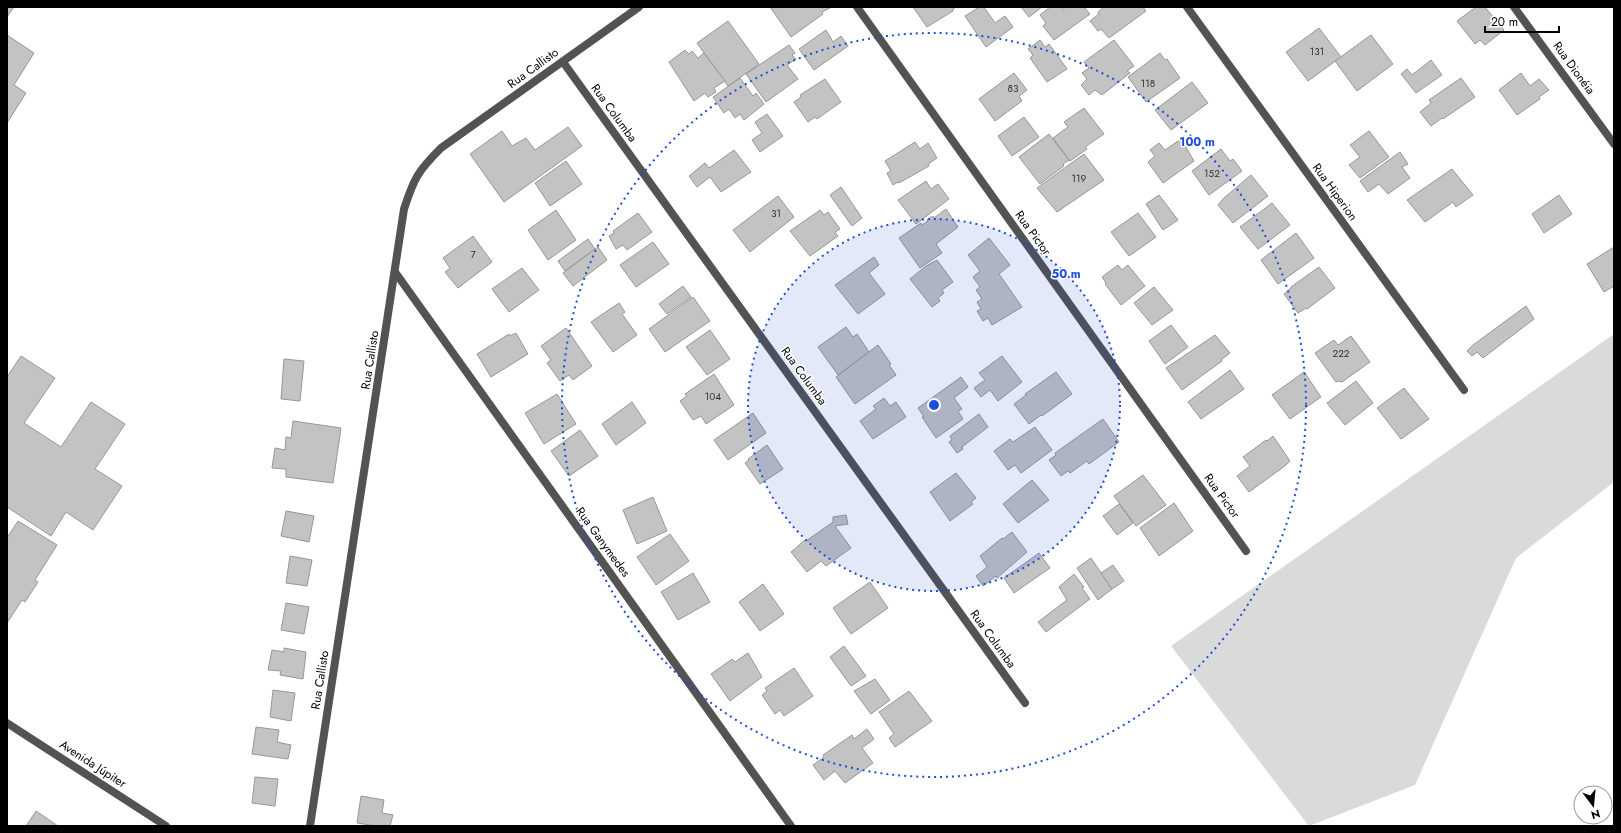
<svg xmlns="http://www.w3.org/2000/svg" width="1621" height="833" font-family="Jost,sans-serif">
<rect width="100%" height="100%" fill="#fff"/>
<!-- green -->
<polygon fill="#dadada" points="1614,334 1614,482 1516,558 1415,785 1309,826 1171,646"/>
<!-- building -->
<g fill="#c3c3c3" stroke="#979797">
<polygon points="7,7 14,7 7,17"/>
<polygon points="770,7 829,7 830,8 822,12 823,14 791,37"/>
<polygon points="913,7 956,7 953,9 953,11 927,27"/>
<polygon points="979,7 984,7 995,23 1005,16 1013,27 986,47 965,16"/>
<polygon points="1021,7 1042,7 1029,17"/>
<polygon points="1050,7 1062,7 1064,10 1067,7 1084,7 1090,14 1054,40 1043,26 1046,23 1040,15"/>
<polygon points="1104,7 1143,7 1146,11 1109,38 1101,29 1098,31 1090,21 1099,14 1098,12"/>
<polygon points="1476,7 1485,7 1504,30 1485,45 1480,40 1475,44 1457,21"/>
<polygon points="728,21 759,64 728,86 697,43"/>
<polygon points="1319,28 1341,57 1308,81 1286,52"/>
<polygon points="826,30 833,42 841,36 848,46 814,70 799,49"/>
<polygon points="7,35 34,53 14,85 26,93 7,123"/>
<polygon points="1371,35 1393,64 1357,91 1335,61"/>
<polygon points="1040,40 1045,47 1049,44 1067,69 1047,82 1030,58 1033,55 1028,49"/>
<polygon points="1114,40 1134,66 1127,71 1130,73 1102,95 1095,90 1089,95 1081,85 1087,79 1082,73 1089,68 1084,62"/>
<polygon points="789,45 795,53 792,55 796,59 787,65 798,79 766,102 746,74"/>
<polygon points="685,50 689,54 692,51 698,58 704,53 725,81 714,88 716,92 708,97 705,93 694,101 669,62"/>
<polygon points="1160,53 1165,60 1167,59 1180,78 1146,102 1128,77"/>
<polygon points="1431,60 1442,75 1416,93 1401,74 1407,69 1412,75"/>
<polygon points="1014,73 1027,90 1019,96 1022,101 995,121 979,99"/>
<polygon points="1521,73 1530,86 1539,79 1549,90 1539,97 1540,99 1517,115 1499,90"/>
<polygon points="740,78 753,96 756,93 764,104 744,120 740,114 735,118 729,109 724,113 713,97"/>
<polygon points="1461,78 1475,97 1443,119 1442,118 1431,126 1420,112 1431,103 1429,100"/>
<polygon points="825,79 841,102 817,119 815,117 808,122 794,102 801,97 800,95"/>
<polygon points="1192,82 1208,103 1171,130 1155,110"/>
<polygon points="1084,108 1104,134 1085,147 1087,149 1070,161 1053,138 1068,127 1064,122"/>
<polygon points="767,114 783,136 760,152 752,140 762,133 755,122"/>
<polygon points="1024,117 1039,137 1012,156 998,136"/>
<polygon points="568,127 582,146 504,202 470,154 502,131 512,146 526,138 535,150"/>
<polygon points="1369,131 1389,157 1360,178 1349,165 1360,157 1350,145"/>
<polygon points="1049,134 1069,160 1063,164 1064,166 1040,184 1019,157"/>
<polygon points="1181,139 1194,161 1163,183 1148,162 1155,156 1150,150 1159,143 1165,150"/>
<polygon points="915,142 920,149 928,143 937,158 928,164 929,166 899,183 898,182 893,185 887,173 891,171 885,161"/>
<polygon points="1221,149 1230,161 1233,159 1242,171 1209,195 1192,171"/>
<polygon points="734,150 751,172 721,192 710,177 697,187 689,176 705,163 709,168"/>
<polygon points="1400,152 1408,164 1402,167 1410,178 1388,194 1379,184 1368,192 1360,181"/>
<polygon points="1084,154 1104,180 1057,212 1037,188"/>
<polygon points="566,161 582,184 550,206 535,183"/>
<polygon points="1452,169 1473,195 1456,207 1453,202 1425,222 1407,200"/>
<polygon points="1251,175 1268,196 1233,223 1218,205 1224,198"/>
<polygon points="926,181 931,189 938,184 949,199 916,224 898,200"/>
<polygon points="841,187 862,218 852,226 830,195"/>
<polygon points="1159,195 1178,220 1163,230 1146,204"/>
<polygon points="1559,195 1572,214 1544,233 1532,214"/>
<polygon points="778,196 794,217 750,252 733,230"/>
<polygon points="1272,203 1290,225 1258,249 1240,227"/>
<polygon points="946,209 958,227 936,244 942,253 920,268 899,238 921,223 922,225 928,221 927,220 933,216 934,218"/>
<polygon points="556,210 576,240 548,260 528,230"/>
<polygon points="820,210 824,215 828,212 840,229 835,232 838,236 810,256 790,231"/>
<polygon points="638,213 652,232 627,250 623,245 616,249 609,236 614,233 613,231"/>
<polygon points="1138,213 1156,237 1129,256 1111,232"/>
<polygon points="1296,233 1314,258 1278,284 1261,260"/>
<polygon points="473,236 492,262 458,288 445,272 450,268 443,258"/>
<polygon points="989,238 1010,265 999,274 1022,307 992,325 988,318 983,321 977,311 981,309 977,302 982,299 976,290 980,287 973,277 980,271 968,255"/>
<polygon points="588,239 595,249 565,271 558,261"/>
<polygon points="653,242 669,264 636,287 620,265"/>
<polygon points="598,247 607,260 573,286 563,273"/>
<polygon points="1614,247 1614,286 1604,292 1587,264"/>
<polygon points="874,257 879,265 869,273 885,294 858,314 835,285"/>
<polygon points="937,260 953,282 942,290 944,293 938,298 940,301 932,307 910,279 926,266"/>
<polygon points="1118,265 1122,270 1128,265 1145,286 1121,305 1105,284 1106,283 1102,277"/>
<polygon points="1319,267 1335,288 1307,309 1306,308 1298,313 1284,294 1291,288 1291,287"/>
<polygon points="522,268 539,290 509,312 492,289"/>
<polygon points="683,286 691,297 667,314 659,304"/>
<polygon points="1154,287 1173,310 1152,325 1134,303"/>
<polygon points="693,297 710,321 665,352 649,329"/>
<polygon points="619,303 625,312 622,314 637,335 613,352 591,322"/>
<polygon points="1526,306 1534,319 1483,358 1477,352 1472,356 1467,351 1473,345"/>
<polygon points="1171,325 1188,347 1165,364 1149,341"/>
<polygon points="846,327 853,337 857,334 869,352 838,375 818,347"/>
<polygon points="566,328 592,366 573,380 569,375 560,381 547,363 551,360 541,346"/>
<polygon points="710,330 730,359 707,375 686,347"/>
<polygon points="516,333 528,354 491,377 477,354 509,334 510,336"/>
<polygon points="1215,335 1230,353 1221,360 1222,361 1182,390 1166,368"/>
<polygon points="1351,336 1370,362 1342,382 1339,381 1336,382 1315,353 1334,340 1338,345"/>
<polygon points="878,345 891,364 889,365 896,375 855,404 836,377"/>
<polygon points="21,356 55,378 24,423 61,447 91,402 125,424 95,469 122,486 93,530 66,512 51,536 7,507 7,377"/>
<polygon points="1002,356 1022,382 998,401 990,390 981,397 974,388 985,380 979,373"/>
<polygon points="284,359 304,361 300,401 281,399"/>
<polygon points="1230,370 1244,389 1201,419 1188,402"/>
<polygon points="1056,372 1072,394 1042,416 1041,415 1029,424 1014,404 1026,395 1025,394"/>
<polygon points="1304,372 1321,397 1290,419 1272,395"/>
<polygon points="714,374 734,405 706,424 701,416 693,420 680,401 687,396 685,394"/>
<polygon points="961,377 968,387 954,398 962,409 958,411 963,419 936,438 922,417 924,417 918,408"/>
<polygon points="1356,381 1373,403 1345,425 1327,403"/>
<polygon points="1404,388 1429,419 1401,439 1377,408"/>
<polygon points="557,394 576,424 544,444 525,413"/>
<polygon points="884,398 890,406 896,402 906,417 873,439 860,421 876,409 873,406"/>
<polygon points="632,402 646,423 616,445 602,424"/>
<polygon points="753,413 766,433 728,460 714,440"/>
<polygon points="979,414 988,427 962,447 963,449 957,453 949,442 952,440 950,436"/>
<polygon points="1103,419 1119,442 1089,464 1087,461 1070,473 1068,471 1061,476 1049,460 1056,455 1055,453"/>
<polygon points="293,421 341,428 333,483 286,477 286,469 272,468 275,448 285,450 286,437 291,438"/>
<polygon points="1035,427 1052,450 1021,473 1015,465 1008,470 994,451 1010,439 1013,442"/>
<polygon points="580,430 598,456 569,476 551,451"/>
<polygon points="1273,436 1290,461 1285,466 1249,492 1237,476 1250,466 1243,457 1266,440 1267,441"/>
<polygon points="767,445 783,469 760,484 745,463 749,460 748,459"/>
<polygon points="956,473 976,498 971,502 973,504 950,521 930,492"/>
<polygon points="1143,475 1166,505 1136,526 1114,496"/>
<polygon points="1032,480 1049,500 1018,523 1003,504"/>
<polygon points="653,497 667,531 637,544 623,510"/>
<polygon points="1174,503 1193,531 1159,556 1140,528"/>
<polygon points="1119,504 1133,523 1117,535 1103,516"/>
<polygon points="286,511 314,516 309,542 281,536"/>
<polygon points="846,515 848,524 835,526 851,548 826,566 821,561 807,572 791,552 805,540 806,541 833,522 833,517"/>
<polygon points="18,521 57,545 35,580 38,582 25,602 22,600 7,623 7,538"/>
<polygon points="1012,532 1027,552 997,578 996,576 983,586 976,576 987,567 980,556 1002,538 1003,539"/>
<polygon points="670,534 689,561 656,585 637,557"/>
<polygon points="1039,553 1050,568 1014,593 1004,578"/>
<polygon points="290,556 312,560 307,586 286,583"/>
<polygon points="1091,558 1112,589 1098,600 1077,568"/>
<polygon points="1113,565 1124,581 1112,589 1101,573"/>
<polygon points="693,573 710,602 678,620 661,592"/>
<polygon points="1074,574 1084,587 1082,588 1090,599 1046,632 1038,622 1067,600 1059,587"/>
<polygon points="870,582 888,608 851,634 833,608"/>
<polygon points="763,584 784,614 760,631 739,602"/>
<polygon points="286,603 309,607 304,634 281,630"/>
<polygon points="844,646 866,676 851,686 830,657"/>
<polygon points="284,648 306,652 303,679 280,675 281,671 268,670 272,650 284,652"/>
<polygon points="748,653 762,677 730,701 711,674 732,659 735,662"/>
<polygon points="794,668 813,696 784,716 780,710 775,714 762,695 767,691 765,688"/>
<polygon points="875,679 890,700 871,714 854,691"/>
<polygon points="273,690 295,693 291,721 270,717"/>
<polygon points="909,691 932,721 895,747 889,738 894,734 879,712"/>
<polygon points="256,727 279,730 277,742 291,745 288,759 252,754"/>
<polygon points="867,729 874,739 862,748 873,763 845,783 835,771 824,780 813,765 824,757 823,755 852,735 854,739"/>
<polygon points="255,777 278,779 275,806 252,803"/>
<polygon points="361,796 384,800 382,813 393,815 390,826 376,826 357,823"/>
<polygon points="36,811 58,826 26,826"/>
</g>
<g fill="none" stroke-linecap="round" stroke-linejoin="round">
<!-- street -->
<g stroke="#535353" stroke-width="8">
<polyline points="857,7 1246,551"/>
<polyline points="1187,7 1464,390"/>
<polyline points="1514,7 1614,144"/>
<polyline points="563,62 1025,703"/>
<polyline points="395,272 791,826"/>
<polyline points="7,723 166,826"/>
<path d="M310,826l94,-617c10,-31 14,-38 37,-61l198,-141"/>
</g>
</g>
<!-- distance rings -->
<circle cx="934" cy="405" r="186" fill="#1d4ed8" fill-opacity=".12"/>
<g fill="none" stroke="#1d4ed8" stroke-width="2" stroke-dasharray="2 4">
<circle cx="934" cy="405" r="186"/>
<circle cx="934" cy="405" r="372"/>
</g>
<g text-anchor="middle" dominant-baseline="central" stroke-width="3" stroke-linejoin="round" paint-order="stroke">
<!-- number labels -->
<g font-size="10" fill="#313131">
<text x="1317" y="51">131</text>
<text x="1148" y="83">118</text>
<text x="1013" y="88">83</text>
<text x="1212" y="173">152</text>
<text x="1079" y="178">119</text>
<text x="776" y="213">31</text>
<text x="473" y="254">7</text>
<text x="1341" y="353">222</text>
<text x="713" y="396">104</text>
</g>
<!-- street labels -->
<g font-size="12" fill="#000" stroke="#fff">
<text transform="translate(533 68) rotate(-36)">Rua Callisto</text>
<text transform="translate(1574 68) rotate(54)">Rua Dionéia</text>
<text transform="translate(614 113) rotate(54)">Rua Columba</text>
<text transform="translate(1335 192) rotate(54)">Rua Hiperion</text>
<text transform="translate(1033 233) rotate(54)">Rua Pictor</text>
<text transform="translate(370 360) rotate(-81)">Rua Callisto</text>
<text transform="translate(804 376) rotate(54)">Rua Columba</text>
<text transform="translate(1222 496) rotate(54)">Rua Pictor</text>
<text transform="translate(603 542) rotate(54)">Rua Ganymedes</text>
<text transform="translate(993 639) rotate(54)">Rua Columba</text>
<text transform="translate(320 680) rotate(-81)">Rua Callisto</text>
<text transform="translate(93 764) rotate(33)">Avenida Júpiter</text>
</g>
</g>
<circle cx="934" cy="405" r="6" fill="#1d4ed8" stroke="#fff" stroke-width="2"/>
<g font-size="12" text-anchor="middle" font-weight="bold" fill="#1d4ed8" stroke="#fff" stroke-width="3" stroke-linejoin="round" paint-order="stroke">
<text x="1197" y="146">100 m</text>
<text x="1066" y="278">50 m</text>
</g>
<!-- border -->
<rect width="1621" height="833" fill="none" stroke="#000000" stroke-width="16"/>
<!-- north arrow -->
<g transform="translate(1593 805) rotate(164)"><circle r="19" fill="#ffffff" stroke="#999999"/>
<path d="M0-3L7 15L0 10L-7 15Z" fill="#000000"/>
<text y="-6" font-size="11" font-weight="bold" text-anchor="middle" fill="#000000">N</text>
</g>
<!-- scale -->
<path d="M1485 26v6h74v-6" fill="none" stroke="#000000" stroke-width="2"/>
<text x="1491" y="26" font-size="12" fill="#000000" stroke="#ffffff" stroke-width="3" paint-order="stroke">20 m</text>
</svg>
